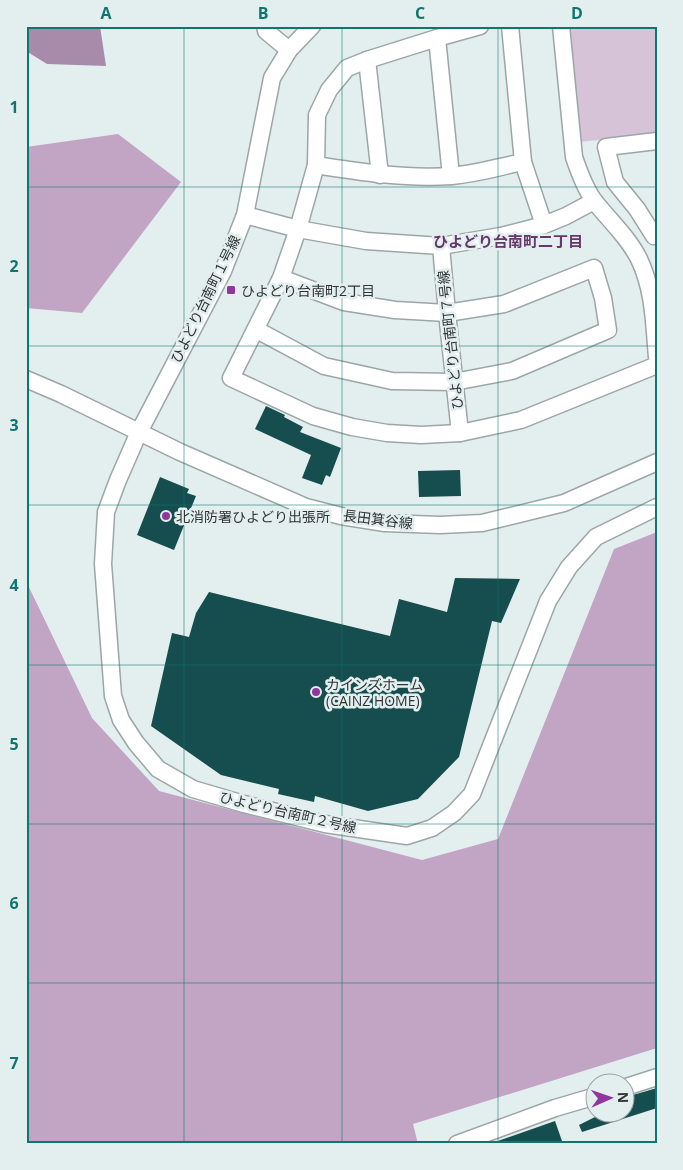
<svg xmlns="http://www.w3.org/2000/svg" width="683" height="1170" font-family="'Open Sans','Noto Sans JP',sans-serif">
<rect width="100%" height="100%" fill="#e3eeee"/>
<!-- green -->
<polygon fill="#d6c3d8" points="568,26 657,26 657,134 579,142"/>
<!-- forest -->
<g fill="#c2a5c5">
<polygon points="118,134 181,182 82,313 26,308 26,147"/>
<polygon points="657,532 657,1048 413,1124 418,1144 26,1144 26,581 92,718 159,791 422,860 498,839 614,549"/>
</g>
<!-- water -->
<polygon fill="#a88bab" points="26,26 100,26 106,66 47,64 26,51"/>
<!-- building -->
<g fill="#164d4e">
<polygon points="266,406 285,415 284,417 303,427 300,432 341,448 330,477 326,475 322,485 302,478 311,455 255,429"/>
<polygon points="460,470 461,496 419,497 418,471"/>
<polygon points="160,477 189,489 187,493 196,496 174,550 137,535"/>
<polygon points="455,578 520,579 501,623 492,621 459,757 418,799 368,811 315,796 314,802 278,794 279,789 221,775 151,726 172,633 189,637 196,613 209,592 390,636 399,599 447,612"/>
<polygon points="657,1088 657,1108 582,1132 579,1125 605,1112 626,1112 626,1097"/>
<polygon points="555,1121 562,1141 554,1144 495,1144 495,1142"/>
</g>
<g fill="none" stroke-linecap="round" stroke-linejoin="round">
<defs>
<g id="minor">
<polyline points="265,26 266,31 289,50"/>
<polyline points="312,26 289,50 272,78 245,215 223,271 139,432 118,480 106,512 103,564 113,696 121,720 136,743 158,769 193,789 244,804 325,824 407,836 432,828 454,813 472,794 548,601 569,567 596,537 657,507"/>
<polyline points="480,26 437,38 367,60 347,68 329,90 317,115 316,165 298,229 281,278 231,378 313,416 352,427 387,433 421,435 460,433 521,420 657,365"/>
<polyline points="510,26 523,162 544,225"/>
<path d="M561,26l13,131c5,15 11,32 21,45 15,19 33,35 44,57 15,31 15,65 18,98"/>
<polyline points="437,38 451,176"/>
<polyline points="367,60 380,175"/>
<polyline points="657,141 606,147 615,182 637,209 654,236 657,235"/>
<path d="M316,165c44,7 89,14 135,11 24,-2 48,-9 72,-14"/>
<polyline points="245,215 298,229 366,241 441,246 501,236 544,225 566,216 594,201"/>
<polyline points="441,246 447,313 460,433"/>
<polyline points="257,330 324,366 392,381 454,382 512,371 608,330 603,298 594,268 504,304 447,313 395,310 344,302 281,278"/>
<polyline points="26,379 61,394 180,452 306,507 341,516 385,523 440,525 482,523 564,503 657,462"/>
<polyline points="626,1087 657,1077"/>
<polyline points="457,1144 555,1108 596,1096"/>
</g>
</defs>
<!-- minor casing -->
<use href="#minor" stroke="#9ca6a6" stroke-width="19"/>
<!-- minor -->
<use href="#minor" stroke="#fff" stroke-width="16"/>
</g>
<!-- grid -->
<path fill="none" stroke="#0f766e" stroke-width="1" stroke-opacity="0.55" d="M184,26v1118M342,26v1118M498,26v1118M26,187h631M26,346h631M26,505h631M26,665h631M26,824h631M26,983h631"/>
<!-- markers -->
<g fill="#93359f" stroke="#e3eeee" stroke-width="2">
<rect x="226" y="285" width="10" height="10" rx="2.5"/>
<circle cx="166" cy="516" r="5"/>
<circle cx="316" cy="692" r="5"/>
</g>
<g text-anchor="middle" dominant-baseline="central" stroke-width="5" stroke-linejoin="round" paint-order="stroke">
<!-- poi labels -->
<g font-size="14" fill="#303434" stroke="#e3eeee" text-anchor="start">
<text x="241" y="290">ひよどり台南町2丁目</text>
<text x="176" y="516">北消防署ひよどり出張所</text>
<text x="326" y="684">カインズホーム<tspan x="326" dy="16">(CAINZ HOME)</tspan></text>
</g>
<!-- street labels -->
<g font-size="14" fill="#303434" stroke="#e3eeee">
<text transform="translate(205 299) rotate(-64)">ひよどり台南町１号線</text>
<text transform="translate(450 340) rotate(-96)">ひよどり台南町７号線</text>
<text transform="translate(378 519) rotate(7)">長田箕谷線</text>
<text transform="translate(288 812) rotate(13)">ひよどり台南町２号線</text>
</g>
<!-- neighbourhood labels -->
<g font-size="15" font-weight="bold" fill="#66376b" stroke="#e3eeee">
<text x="508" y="241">ひよどり台南町二丁目</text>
</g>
</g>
<!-- border -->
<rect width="683" height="1170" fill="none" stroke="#e3eeee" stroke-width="55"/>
<!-- north arrow -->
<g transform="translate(610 1098) rotate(88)"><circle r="24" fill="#e3eeee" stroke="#9ba4a4"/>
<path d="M0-4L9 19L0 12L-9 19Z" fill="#93359f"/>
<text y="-8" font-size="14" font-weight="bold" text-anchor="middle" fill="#303434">N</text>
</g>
<rect x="28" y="28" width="628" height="1114" fill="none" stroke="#0f766e" stroke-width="2"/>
<g font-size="16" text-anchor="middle" font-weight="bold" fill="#0f766e">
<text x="106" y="19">A</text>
<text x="263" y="19">B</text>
<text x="420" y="19">C</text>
<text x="577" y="19">D</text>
<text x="14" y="113">1</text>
<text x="14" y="272">2</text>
<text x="14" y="431">3</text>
<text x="14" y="591">4</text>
<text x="14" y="750">5</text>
<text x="14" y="909">6</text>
<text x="14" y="1069">7</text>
</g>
</svg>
